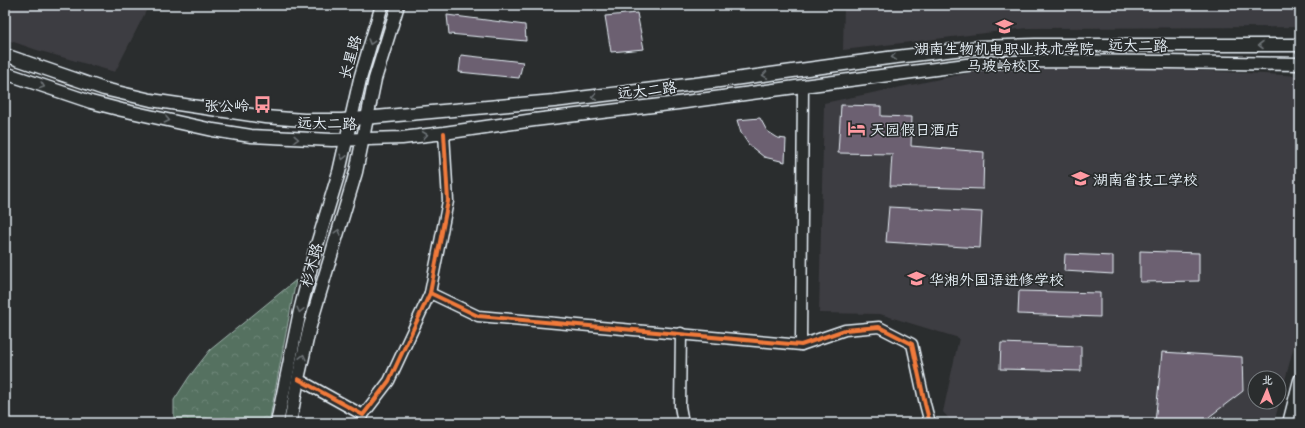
<svg xmlns="http://www.w3.org/2000/svg" width="1305" height="428" font-family="'Patrick Hand','LXGW WenKai TC',sans-serif">
<defs>
<pattern id="park-crowns" width="20" height="18" patternUnits="userSpaceOnUse"><rect width="20" height="18" fill="#557160"/><path d="M2 6a3 3 0 1 1 6 0M12 15a3 3 0 1 1 6 0" fill="none" stroke="#6d8678"/></pattern>
</defs>
<rect width="100%" height="100%" fill="#2a2d2e"/>
<filter id="ink" filterUnits="userSpaceOnUse"><feTurbulence type="fractalNoise" baseFrequency=".025" numOctaves="2"/><feDisplacementMap in="SourceGraphic" scale="8" xChannelSelector="R" yChannelSelector="G"/><feConvolveMatrix kernelMatrix="1 2 1 2 8 2 1 2 1" color-interpolation-filters="sRGB"/></filter>
<g filter="url(#ink)">
<!-- built -->
<g fill="#3e3d42" fill-rule="evenodd">
<polygon points="5,5 149,5 115,72 37,50 5,39"/>
<polygon points="844,5 1300,5 1300,27 1028,28 843,50"/>
<path d="M1027,61l273,15v246l-26,101h-321l-10,-11 16,-74 -79,-24 -61,-1 5,-210zM1255,378h24v24h-24z"/>
</g>
<!-- park -->
<polygon fill="url(#park-crowns)" stroke="#9eb1ac" points="296,280 269,423 174,423 174,400 189,377 210,350"/>
<!-- building -->
<g fill="#6c6171" stroke="#e8f1f8">
<polygon points="637,13 644,49 611,52 605,16"/>
<polygon points="447,15 525,25 526,41 449,34"/>
<polygon points="461,55 523,62 519,78 459,72"/>
<polygon points="841,105 881,106 881,116 912,117 911,146 984,152 983,189 890,186 892,154 838,153"/>
<polygon points="760,118 767,131 778,138 786,139 785,162 764,157 749,145 741,133 737,120"/>
<polygon points="889,207 982,212 980,248 886,242"/>
<polygon points="1140,251 1199,253 1199,281 1140,282"/>
<polygon points="1065,254 1113,256 1113,274 1064,271"/>
<polygon points="1019,291 1100,293 1100,317 1018,314"/>
<polygon points="1001,343 1081,346 1081,371 1000,369"/>
<polygon points="1162,352 1242,357 1243,391 1201,423 1155,423"/>
</g>
<g fill="none" stroke-linecap="round" stroke-linejoin="round">
<defs>
<g id="minor">
<polyline points="430,293 478,316 801,345 845,330 879,327 912,344 925,404 930,423"/>
<polyline points="681,333 680,406 683,423"/>
<polyline points="801,345 803,86"/>
<polyline points="298,379 363,415 389,381 430,293 448,201 444,133"/>
</g>
<g id="major">
<polyline points="5,55 104,89 151,100 265,117 304,120 342,120 554,101 712,82 888,58 980,47 1035,45 1300,45"/>
<polyline points="5,73 91,102 122,110 213,130 251,136 332,140 402,138 444,133 534,120 678,103 803,86 982,63 1044,61 1166,62 1300,64"/>
<polyline points="277,423 300,311 315,251 339,172 360,79 382,5"/>
<polyline points="290,423 298,379 310,326 356,172 375,79 398,5"/>
<polyline points="1289,423 1300,380"/>
</g>
</defs>
<!-- minor casing -->
<use href="#minor" stroke="#e8f1f8" stroke-width="13"/>
<!-- major casing -->
<use href="#major" stroke="#e8f1f8" stroke-width="15"/>
<!-- minor -->
<use href="#minor" stroke="#2a2d2e" stroke-width="10"/>
<!-- major -->
<use href="#major" stroke="#2a2d2e" stroke-width="12"/>
<defs>
<g id="cycleway">
<polyline points="430,293 478,316 801,345 845,330 879,327 912,344 925,404 930,423"/>
<polyline points="298,379 363,415 389,381 430,293 448,201 444,133"/>
</g>
</defs>
<!-- cycleway casing -->
<use href="#cycleway" stroke="#2a2d2e" stroke-width="6"/>
<!-- cycleway -->
<use href="#cycleway" stroke="#f17a3a" stroke-width="4"/>
</g>
<!-- one-way arrows -->
<defs><path id="oneway-chevron" d="M-2-3.5L2.5 0L-2 3.5" fill="none" stroke-width="1.6" stroke-linecap="round" stroke-linejoin="round"/></defs>
<g stroke="#6c7275">
<use href="#oneway-chevron" transform="translate(371 42) rotate(107)"/>
<use href="#oneway-chevron" transform="translate(1261 45) rotate(180)"/>
<use href="#oneway-chevron" transform="translate(894 57) rotate(173)"/>
<use href="#oneway-chevron" transform="translate(765 75) rotate(172)"/>
<use href="#oneway-chevron" transform="translate(42 86) rotate(19)"/>
<use href="#oneway-chevron" transform="translate(594 97) rotate(173)"/>
<use href="#oneway-chevron" transform="translate(167 120) rotate(12)"/>
<use href="#oneway-chevron" transform="translate(425 135) rotate(-7)"/>
<use href="#oneway-chevron" transform="translate(296 139) rotate(3)"/>
<use href="#oneway-chevron" transform="translate(343 157) rotate(103)"/>
<use href="#oneway-chevron" transform="translate(338 232) rotate(-73)"/>
<use href="#oneway-chevron" transform="translate(300 310) rotate(103)"/>
<use href="#oneway-chevron" transform="translate(303 357) rotate(-77)"/>
</g>
</g>
<!-- icons -->
<defs>
<symbol id="university-bare" viewBox="-9 -9 18 18"><path d="M0-5L7-2L0 1L-7-2ZM-4 1L0 2.5L4 1V4Q0 6-4 4Z" fill="#ff9aa2" stroke="#2a2d2e" stroke-width="2.5" paint-order="stroke"/></symbol>
<symbol id="bus-bare" viewBox="-9 -9 18 18"><path d="M-5-6H5V4H4V6H2V4H-2V6H-4V4H-5ZM-3.5-4V0h7V-4ZM-3.5 1.2v1.5H-2V1.2ZM2 1.2v1.5H3.5V1.2Z" fill="#ff9aa2" stroke="#2a2d2e" stroke-width="2.5" paint-order="stroke"/></symbol>
<symbol id="hotel-bare" viewBox="-9 -9 18 18"><path d="M-6-4.5h1.5V1H6V5H4.5V3h-9V5H-6ZM-4 0a1.8 1.8 0 1 1 3.6 0ZM.5 0V-2.5h3Q6-2.5 6 0Z" fill="#ff9aa2" stroke="#2a2d2e" stroke-width="2.5" paint-order="stroke"/></symbol>
<symbol id="school-bare" viewBox="-9 -9 18 18"><path d="M0-5L7-2L0 1L-7-2ZM-4 1L0 2.5L4 1V4Q0 6-4 4Z" fill="#ff9aa2" stroke="#2a2d2e" stroke-width="2.5" paint-order="stroke"/></symbol>
</defs>
<g fill-rule="evenodd">
<use href="#university-bare" x="992" y="14" width="25" height="25"/>
<use href="#bus-bare" x="250" y="92" width="25" height="25"/>
<use href="#hotel-bare" x="844" y="116" width="25" height="25"/>
<use href="#school-bare" x="1068" y="166" width="25" height="25"/>
<use href="#school-bare" x="904" y="266" width="25" height="25"/>
</g>
<g text-anchor="middle" dominant-baseline="central" stroke-width="3.5" stroke-linejoin="round" paint-order="stroke">
<!-- street labels -->
<g font-size="15" fill="#e8f1f8" stroke="#2a2d2e">
<text transform="translate(1138 45) rotate(1)">远大二路</text>
<text transform="translate(350 57) rotate(-74)">长星路</text>
<text transform="translate(647 90) rotate(-7)">远大二路</text>
<text transform="translate(327 123) rotate(1)">远大二路</text>
<text transform="translate(311 265) rotate(-74)">杉木路</text>
</g>
<!-- poi labels -->
<g font-size="15" fill="#e8f1f8" stroke="#2a2d2e" text-anchor="start">
<text x="1004" y="48" text-anchor="middle">湖南生物机电职业技术学院<tspan x="1004" dy="17">马坡岭校区</tspan></text>
<text x="249" y="105" text-anchor="end">张公岭</text>
<text x="870" y="129">天园假日酒店</text>
<text x="1093" y="179">湖南省技工学校</text>
<text x="929" y="279">华湘外国语进修学校</text>
</g>
</g>
<!-- margin -->
<rect width="1305" height="428" fill="none" stroke="#2a2d2e" stroke-width="20"/>
<rect x="10" y="10" width="1285" height="408" fill="none" stroke="#e8f1f8" stroke-width="1.5" filter="url(#ink)"/>
<!-- north arrow -->
<g transform="translate(1267 390) rotate(2)"><circle r="19" fill="#2a2d2e" stroke="#767b7f"/>
<path d="M0-3L7 15L0 10L-7 15Z" fill="#ff9aa2"/>
<text y="-6" font-size="11" font-weight="bold" text-anchor="middle" fill="#e8f1f8">北</text>
</g>
</svg>
